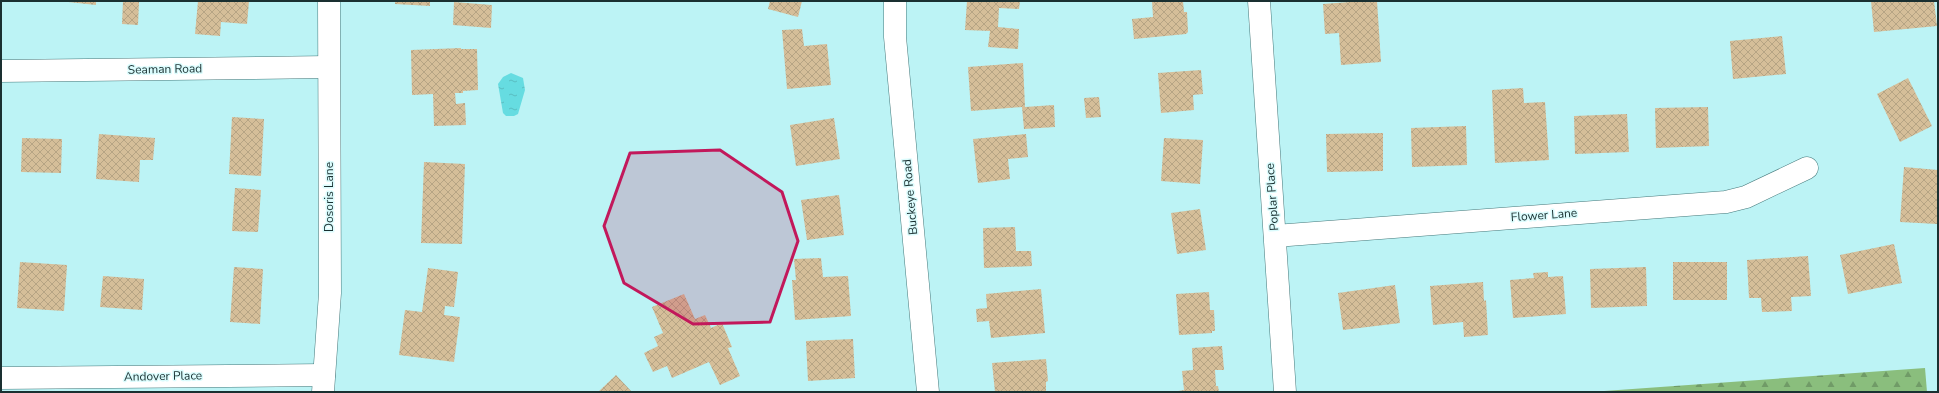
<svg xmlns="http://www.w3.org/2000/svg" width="1939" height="393" font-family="'Nunito Sans',sans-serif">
<defs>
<pattern id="forest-firs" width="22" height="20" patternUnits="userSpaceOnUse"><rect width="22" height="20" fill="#8abe7d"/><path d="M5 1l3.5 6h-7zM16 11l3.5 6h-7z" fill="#709b67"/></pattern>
<pattern id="water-ripples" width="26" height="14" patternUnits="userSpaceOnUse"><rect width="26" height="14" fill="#66dce1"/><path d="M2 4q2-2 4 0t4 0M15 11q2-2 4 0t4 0" fill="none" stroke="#58bdc2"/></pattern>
<pattern id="building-cross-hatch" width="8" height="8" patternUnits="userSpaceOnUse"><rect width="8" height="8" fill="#d5be99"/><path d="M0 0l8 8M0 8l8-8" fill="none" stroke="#b6a484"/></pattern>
</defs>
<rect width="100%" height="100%" fill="#bcf3f5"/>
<!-- forest -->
<polygon fill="url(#forest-firs)" points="1925,368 1927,392 1590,392"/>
<!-- water -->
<polygon fill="url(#water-ripples)" points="511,73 523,78 525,90 518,114 514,116 506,116 503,113 498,84 503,77"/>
<!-- building -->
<g fill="url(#building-cross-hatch)">
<polygon points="59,1 96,1 96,5"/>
<polygon points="123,1 139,2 138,25 122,24"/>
<polygon points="198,1 249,1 247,24 221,22 220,36 195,34"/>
<polygon points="395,1 430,1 430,6 395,4"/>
<polygon points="770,1 802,1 798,17 768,9"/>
<polygon points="967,1 1020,1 1019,9 999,8 998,27 1019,29 1018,49 988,47 990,31 965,30"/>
<polygon points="1152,1 1183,1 1184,12 1187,12 1188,32 1186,34 1134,39 1132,19 1153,17"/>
<polygon points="1363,1 1377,1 1381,62 1341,65 1339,33 1325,34 1323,4"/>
<polygon points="1871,1 1934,1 1937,26 1874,32"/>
<polygon points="454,2 492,5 491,28 453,25"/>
<polygon points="802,29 804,46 827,44 831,85 787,89 782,30"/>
<polygon points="1782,36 1786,74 1733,79 1730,41"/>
<polygon points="461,48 461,49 477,49 478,90 463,91 463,93 455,93 456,104 465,103 466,125 434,126 433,94 412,95 411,50"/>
<polygon points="1023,63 1025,107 1054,105 1055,127 1024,129 1022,107 971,111 968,67"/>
<polygon points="1201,70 1203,94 1193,95 1194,110 1161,113 1158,73"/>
<polygon points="1908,78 1932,126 1900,142 1877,94"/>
<polygon points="1523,88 1524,103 1545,102 1549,160 1495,163 1492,90"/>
<polygon points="1099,97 1101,117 1086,118 1084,98"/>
<polygon points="1708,107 1709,146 1656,148 1655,108"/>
<polygon points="1627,114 1629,152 1575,154 1574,116"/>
<polygon points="232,117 264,119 261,176 229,174"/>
<polygon points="834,118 840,159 796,166 790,125"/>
<polygon points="1466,126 1467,165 1412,167 1411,128"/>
<polygon points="1383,133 1383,171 1327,172 1326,134"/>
<polygon points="99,134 155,138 153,160 140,160 139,182 96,179"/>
<polygon points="1026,134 1028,157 1008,159 1010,179 978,183 973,139"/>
<polygon points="22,138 62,139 61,173 21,172"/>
<polygon points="1164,138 1203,140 1200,184 1161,181"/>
<polygon points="424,162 465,164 462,244 421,243"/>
<polygon points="1904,167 1938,170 1937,224 1900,222"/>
<polygon points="235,188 261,190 258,232 232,231"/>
<polygon points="839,195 844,235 807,240 801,200"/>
<polygon points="1200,209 1206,250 1177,254 1171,213"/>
<polygon points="1015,227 1016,251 1031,251 1032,266 984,268 983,228"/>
<polygon points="1894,244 1902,283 1848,294 1840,255"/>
<polygon points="1808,256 1811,296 1791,297 1792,311 1762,312 1761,298 1749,298 1747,260"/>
<polygon points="821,258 823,277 848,276 851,316 795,320 792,280 796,280 794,259"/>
<polygon points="20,262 67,265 64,311 17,308"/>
<rect x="1673" y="262" width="54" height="38"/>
<polygon points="234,267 263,269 260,324 230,322"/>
<polygon points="1646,267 1647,306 1591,308 1590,269"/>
<polygon points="428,268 458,272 454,307 445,306 444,315 460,317 454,362 399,355 405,310 422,312"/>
<polygon points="1548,272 1548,277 1563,276 1566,314 1513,318 1510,280 1534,278 1533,273"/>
<polygon points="103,276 144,279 142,310 100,307"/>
<polygon points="1483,282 1484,301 1486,300 1488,335 1464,337 1463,322 1433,325 1430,286"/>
<polygon points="1395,285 1400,323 1343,330 1338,293"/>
<polygon points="1041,289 1045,333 991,338 989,321 977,322 976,309 987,308 986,294"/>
<polygon points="1209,292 1210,310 1214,310 1215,331 1212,331 1212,333 1179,335 1176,294"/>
<polygon points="684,294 695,319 705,315 711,328 722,323 732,347 728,348 740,376 720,385 709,362 672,378 667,366 653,372 644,353 658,346 654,337 663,333 652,307"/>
<polygon points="853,339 855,378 808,381 806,341"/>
<polygon points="1222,346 1224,370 1215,370 1216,386 1218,386 1219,392 1172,392 1184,390 1182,371 1193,370 1192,348"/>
<polygon points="1046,359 1048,381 1046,382 1046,392 995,392 992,363"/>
<polygon points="616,375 632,392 598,392"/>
</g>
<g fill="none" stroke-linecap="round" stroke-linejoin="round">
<defs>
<g id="minor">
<polyline points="895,1 895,37 928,392"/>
<polyline points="1259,1 1285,392"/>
<polyline points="1,71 328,67"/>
<polyline points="1275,236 1726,202 1746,197 1807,168"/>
<polyline points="1,378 324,375"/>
<polyline points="323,392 330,293 329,1"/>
</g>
</defs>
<!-- minor casing -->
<use href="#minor" stroke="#45797b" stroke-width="23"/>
<!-- minor -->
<use href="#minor" stroke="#fff" stroke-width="22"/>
</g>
<!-- marked area -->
<path fill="#c2185b" fill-opacity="0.2" stroke="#c2185b" stroke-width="3" stroke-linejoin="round" d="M720,150l62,42 16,49 -28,81 -77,2 -69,-41 -20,-57 26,-73z"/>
<g text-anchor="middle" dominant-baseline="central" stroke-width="3" stroke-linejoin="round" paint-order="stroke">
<!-- street labels -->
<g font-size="12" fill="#1a3031" stroke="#dbfcfd">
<text transform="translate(165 69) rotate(-1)">Seaman Road</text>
<text transform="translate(329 197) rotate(-90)">Dosoris Lane</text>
<text transform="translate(910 197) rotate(-95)">Buckeye Road</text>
<text transform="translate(1272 197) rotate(-94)">Poplar Place</text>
<text transform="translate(1544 215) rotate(-4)">Flower Lane</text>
<text transform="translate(163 376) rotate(-1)">Andover Place</text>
</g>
</g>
<!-- border -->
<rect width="1939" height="393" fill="none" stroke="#1a3031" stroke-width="4"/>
</svg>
